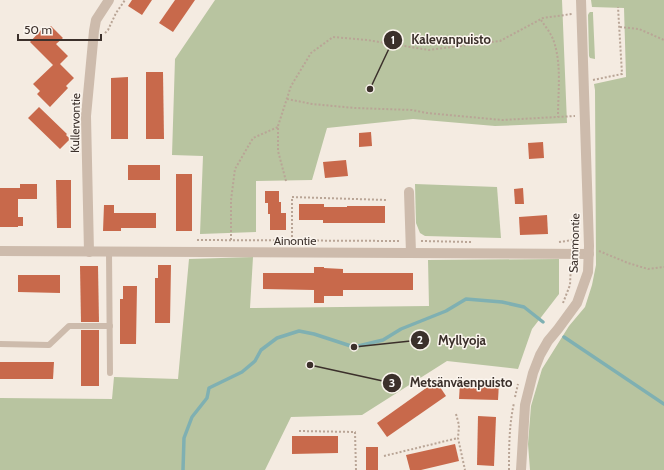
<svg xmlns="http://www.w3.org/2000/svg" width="664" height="470" font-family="Cabin,sans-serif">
<rect width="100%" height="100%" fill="#f4ebe1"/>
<!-- green -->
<g fill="#b8c4a0">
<polygon points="215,0 562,0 567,123 495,126 413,119 327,128 312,180 256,181 256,232 200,234 203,156 172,155 175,59"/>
<polygon points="591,0 664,0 664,470 530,470 528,444 531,406 542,369 569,326 585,307 592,285 596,265 595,90 594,84 626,77 624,8 592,7"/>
<polygon points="590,12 593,12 593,14 595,59 590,58 589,56 588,15 589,13"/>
<polygon points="415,184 497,187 501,238 425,236 420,233 416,223"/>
<polygon points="253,257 250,308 429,306 428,260 559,259 559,294 532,329 518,369 447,361 362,415 291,417 265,470 0,470 0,398 112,399 114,377 178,379 189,259"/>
</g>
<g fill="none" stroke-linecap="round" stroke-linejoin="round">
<!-- stream -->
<g stroke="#7fb0b2" stroke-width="3.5">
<polyline points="564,337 664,404"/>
<polyline points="183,470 184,438 192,417 207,398 209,388 242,372 255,361 261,350 277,338 299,331 314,334 354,347 383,340 401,329 446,311 466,299 502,302 524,307 543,322"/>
</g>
</g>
<!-- building -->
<g fill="#c8694b">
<polygon points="132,0 152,0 142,15 128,6"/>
<polygon points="175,0 195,0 173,32 159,23"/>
<polygon points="51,26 63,38 56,44 68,56 60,64 74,78 66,86 68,88 50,107 37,94 40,91 33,84 53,65 30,42 42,29 45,32"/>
<polygon points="146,72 163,72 164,139 146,139"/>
<polygon points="128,77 128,139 111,139 111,78"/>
<polygon points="39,107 67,134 66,135 70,139 60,149 28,118"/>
<polygon points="371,132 372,146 359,147 359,133"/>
<polygon points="543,142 544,158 529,159 528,143"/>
<polygon points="346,160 348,176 325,178 323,162"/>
<rect x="128" y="165" width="32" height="15"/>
<rect x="176" y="174" width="16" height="57"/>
<polygon points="56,180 71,180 71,228 57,228"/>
<polygon points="20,184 37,184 37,199 18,199 18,217 23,217 23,226 18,226 18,227 0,227 0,188 20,188"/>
<polygon points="523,188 524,204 515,204 514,189"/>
<polygon points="265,191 279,191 279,202 281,202 281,213 286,213 286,230 270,230 270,214 268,214 268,203 265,203"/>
<polygon points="299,204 324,204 324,207 347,207 347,206 385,206 385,223 323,223 323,220 299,220"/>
<polygon points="104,205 114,205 114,213 156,213 156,228 121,228 121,231 103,231"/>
<polygon points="547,215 548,234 520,235 519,217"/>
<polygon points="158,265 171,265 170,323 155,323 155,278 158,278"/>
<polygon points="80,266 98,266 99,322 81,322"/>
<polygon points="314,267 324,267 324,268 343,269 343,273 413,273 413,290 343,290 343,296 324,296 324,303 314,303 314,290 263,289 263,273 314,273"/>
<polygon points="18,275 60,275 60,293 18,292"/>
<polygon points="123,286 137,286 136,344 120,344 120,299 123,299"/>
<rect x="81" y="330" width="18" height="56"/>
<polygon points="0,362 54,362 53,379 0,379"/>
<polygon points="436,381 446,396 387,437 377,423"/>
<polygon points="460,382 499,383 498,400 459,399"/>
<polygon points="478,416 496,417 494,466 477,465"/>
<polygon points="292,436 338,436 338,453 292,454"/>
<polygon points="455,444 459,461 421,470 410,470 406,455"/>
<rect x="366" y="447" width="12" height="23"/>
</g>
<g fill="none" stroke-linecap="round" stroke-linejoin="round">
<!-- path -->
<g stroke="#b9a596" stroke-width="2" stroke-dasharray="2 2" stroke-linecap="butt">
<path d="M541,20c4,6 9,12 12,19 9,24 5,52 5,78"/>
<polyline points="620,27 639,29 664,40"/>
<polyline points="105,33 108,30 116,13 125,0"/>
<polyline points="593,80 622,74 618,7"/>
<polyline points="287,99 312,104 355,108 412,110 427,113 502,120 575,116"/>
<polyline points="286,181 278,151 278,126 291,86 311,53 333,37 367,40 429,50 500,41 543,18 572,14"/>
<polyline points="197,240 401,241"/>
<polyline points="231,240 231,200 235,169 253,138 278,127"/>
<polyline points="292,241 292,197 387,200"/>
<polyline points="421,241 471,242"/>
<polyline points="559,242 573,240 578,234"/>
<polyline points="599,251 628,263 648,269 664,267"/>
<polyline points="563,303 570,285 571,263"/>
<polyline points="515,397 518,384"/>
<polyline points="456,414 459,425 458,438 465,470"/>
<polyline points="299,431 355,432 356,470"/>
<polyline points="384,456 458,438"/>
<path d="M509,470c0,-22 0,-45 5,-67"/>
</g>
<!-- service -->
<g stroke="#cdbbac" stroke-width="6">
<polyline points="109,252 110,373"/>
<polyline points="0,344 49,345 69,326 110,326"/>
</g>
<!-- minor -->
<g stroke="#cdbbac" stroke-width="10">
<polyline points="409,192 411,253"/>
<polyline points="0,251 589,254"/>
<polyline points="89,252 86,116 94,31 96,20 109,0"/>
<polyline points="521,470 525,405 533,373 540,355 548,341 558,329 577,303 588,272 589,246 581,0"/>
</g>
</g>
<g text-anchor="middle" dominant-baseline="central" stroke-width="3" stroke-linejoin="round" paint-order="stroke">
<!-- street labels -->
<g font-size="12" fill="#3b302b" stroke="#fbf5ee">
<text transform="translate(75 123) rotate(-89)">Kullervontie</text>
<text x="295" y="240">Ainontie</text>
<text transform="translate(574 243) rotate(-88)">Sammontie</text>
</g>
</g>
<!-- callouts -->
<path fill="none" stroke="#3b302b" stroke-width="1.5" d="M370 89L393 40M354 347L420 340M310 365L392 383"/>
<g fill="#3b302b" stroke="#fbf5ee" stroke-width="1.5">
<circle cx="370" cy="89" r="4"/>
<circle cx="354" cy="347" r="4"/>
<circle cx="310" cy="365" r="4"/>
<circle cx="393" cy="40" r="10"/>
<circle cx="420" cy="340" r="10"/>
<circle cx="392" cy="383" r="10"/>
</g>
<g font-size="12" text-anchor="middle" font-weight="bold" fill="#fff">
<text x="393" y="44">1</text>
<text x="420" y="344">2</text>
<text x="392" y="387">3</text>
</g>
<g font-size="13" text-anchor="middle" font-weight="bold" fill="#3b302b" stroke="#fbf5ee" stroke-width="3" stroke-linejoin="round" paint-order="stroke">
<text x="451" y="44">Kalevanpuisto</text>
<text x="462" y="345">Myllyoja</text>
<text x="461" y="387">Metsänväenpuisto</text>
</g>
<!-- scale -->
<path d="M18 34v6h83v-6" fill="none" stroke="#3b302b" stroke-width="2"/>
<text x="24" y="34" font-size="12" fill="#3b302b" stroke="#fbf5ee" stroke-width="3" paint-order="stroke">50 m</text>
</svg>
